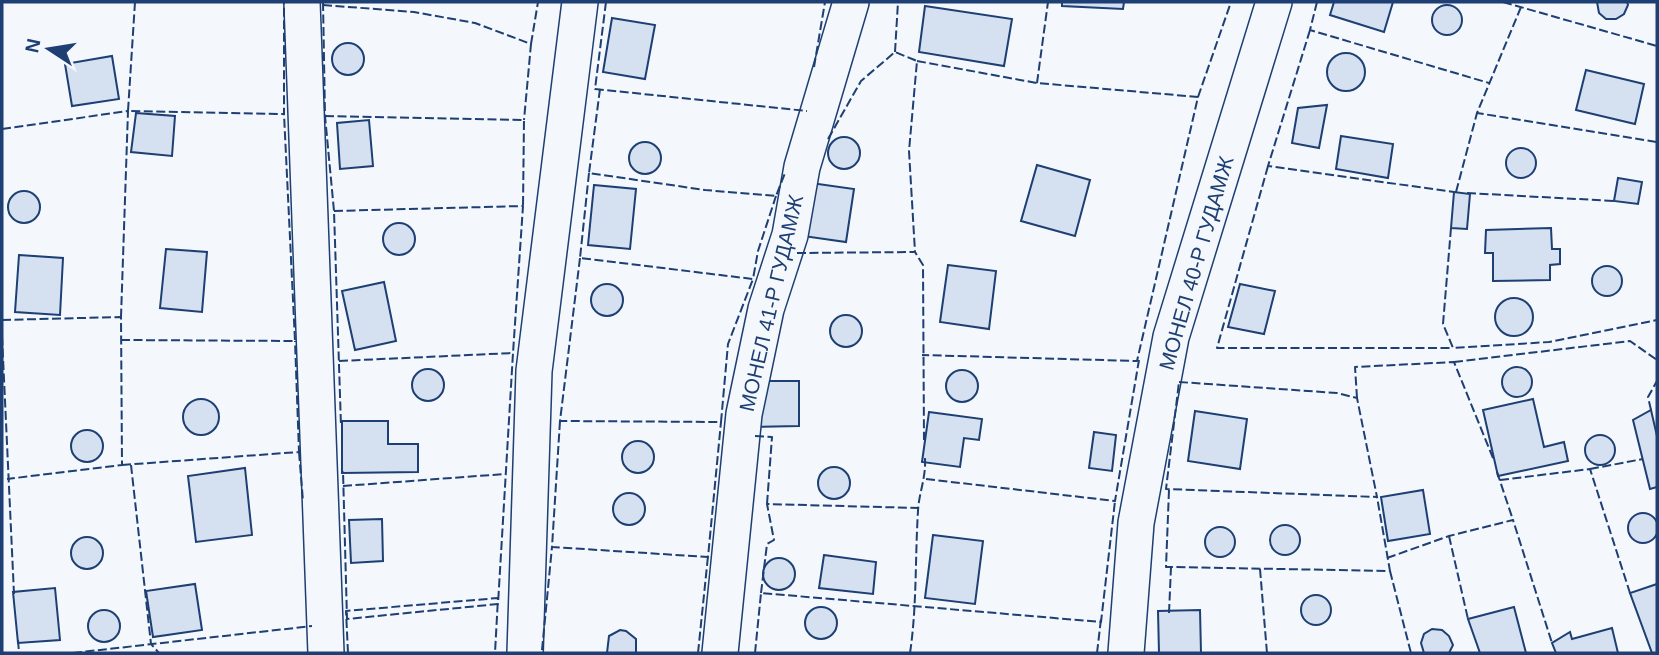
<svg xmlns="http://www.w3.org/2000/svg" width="1659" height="655" font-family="Helvetica,sans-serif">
<rect width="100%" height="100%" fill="#f4f7fb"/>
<!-- building -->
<g fill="#d5e0f0" stroke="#1d3f73" stroke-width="2">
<polygon points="1062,2 1124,2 1123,9 1062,6"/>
<polygon points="1334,2 1393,2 1384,32 1330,15"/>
<polygon points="1597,2 1627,2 1628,5 1624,14 1616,19 1606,19 1599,13"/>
<circle cx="1447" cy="20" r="15"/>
<polygon points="925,6 1012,19 1004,66 919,52"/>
<polygon points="612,18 655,25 645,79 603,72"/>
<circle cx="348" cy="59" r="16"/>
<circle cx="1346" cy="72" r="19"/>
<polygon points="112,56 119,99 72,106 65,64"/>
<polygon points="1586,70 1644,84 1635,124 1576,110"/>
<polygon points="1327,105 1319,148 1292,143 1298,108"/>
<polygon points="136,113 175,116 172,156 131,152"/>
<polygon points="369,120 373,166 340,169 337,123"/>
<polygon points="1341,136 1393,144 1388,178 1336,169"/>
<circle cx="844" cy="153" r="16"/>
<circle cx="645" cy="158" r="16"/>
<circle cx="1521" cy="163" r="15"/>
<polygon points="1037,165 1090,180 1075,236 1021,221"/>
<polygon points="1618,178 1642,182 1638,204 1614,201"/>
<polygon points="811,183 854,189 846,242 803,236"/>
<polygon points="594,185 636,189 630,249 588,245"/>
<circle cx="24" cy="207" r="16"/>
<polygon points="1454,192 1470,194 1467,229 1451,228"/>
<circle cx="399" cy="239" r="16"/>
<polygon points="1551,228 1552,249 1560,249 1560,264 1550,265 1550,280 1493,281 1493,253 1485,253 1486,230"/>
<polygon points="166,249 207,252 202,312 160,308"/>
<polygon points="19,255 63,258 60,315 15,312"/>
<polygon points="948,265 996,271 989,329 940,322"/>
<circle cx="1607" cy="281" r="15"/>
<polygon points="384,282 396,341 355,350 342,291"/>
<circle cx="607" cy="300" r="16"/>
<polygon points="1240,284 1275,291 1264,334 1228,327"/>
<circle cx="1514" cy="317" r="19"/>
<circle cx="846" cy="331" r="16"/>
<circle cx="1517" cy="382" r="15"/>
<circle cx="428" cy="385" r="16"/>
<circle cx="962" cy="386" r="16"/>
<polygon points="756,381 799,381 799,426 755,427"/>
<polygon points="1533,399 1544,447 1564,442 1568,461 1498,476 1483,410"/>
<circle cx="201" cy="417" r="18"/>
<polygon points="1651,410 1657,436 1657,487 1650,489 1633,420"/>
<polygon points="1195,411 1247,419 1240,469 1188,461"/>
<polygon points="929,412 982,419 979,440 964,438 960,467 922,462"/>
<polygon points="342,421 388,421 388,444 418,444 418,472 342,473"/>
<circle cx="87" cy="446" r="16"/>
<polygon points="1094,432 1116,435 1112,471 1089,468"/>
<circle cx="1600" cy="450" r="15"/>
<circle cx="638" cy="457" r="16"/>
<circle cx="834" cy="483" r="16"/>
<polygon points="245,468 252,535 196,542 188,476"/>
<polygon points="1423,490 1430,534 1388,541 1381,497"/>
<circle cx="629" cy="509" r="16"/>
<circle cx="1643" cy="528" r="15"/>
<polygon points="382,519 383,561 351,563 349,520"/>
<circle cx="1285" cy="540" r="15"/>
<circle cx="1220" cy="542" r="15"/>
<polygon points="933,535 983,541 975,604 925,598"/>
<circle cx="87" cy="553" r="16"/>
<polygon points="824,555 876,562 873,594 819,588"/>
<circle cx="779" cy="574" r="16"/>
<polygon points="195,584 202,630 153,637 146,591"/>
<polygon points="1657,584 1657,653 1652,653 1630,593"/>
<polygon points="55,588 60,640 18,643 13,592"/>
<circle cx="1316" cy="610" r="15"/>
<circle cx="821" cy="623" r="16"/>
<polygon points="1514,607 1526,653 1480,653 1468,619"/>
<circle cx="104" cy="626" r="16"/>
<polygon points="1200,610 1201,653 1159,653 1158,611"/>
<polygon points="1612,628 1618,653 1556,653 1552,643 1570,632 1572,639"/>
<polygon points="1432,629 1442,630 1449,636 1453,645 1449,653 1424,653 1421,643 1424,634"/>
<polygon points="620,630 626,631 636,639 636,653 607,653 609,636"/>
</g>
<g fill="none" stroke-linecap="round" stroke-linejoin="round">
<defs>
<g id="minor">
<polyline points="302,2 326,653"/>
<polyline points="525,653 534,371 580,2"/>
<polyline points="720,653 744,414 766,309 790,235 802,167 851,2"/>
<polyline points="1126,653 1136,523 1171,337 1274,2"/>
</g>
</defs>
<!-- minor casing -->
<use href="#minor" stroke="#1d3f73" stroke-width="38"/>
<!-- minor -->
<use href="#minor" stroke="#f4f7fb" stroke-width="35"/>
<!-- fence -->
<g stroke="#1d3f73" stroke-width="2" stroke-dasharray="9 3.5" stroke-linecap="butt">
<polyline points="135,2 128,111 284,114 284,2"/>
<polyline points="323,2 325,116 334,211 341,426"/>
<polyline points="606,2 595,89 807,111"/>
<polyline points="1317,2 1310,30 1489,83"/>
<polyline points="1503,2 1657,46"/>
<polyline points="323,5 414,12 475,23 531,44 524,120"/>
<polyline points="1521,7 1477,113 1657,142"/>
<polyline points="1310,30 1268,166 1454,192"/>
<polyline points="531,44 538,2"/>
<polyline points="895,52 898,2"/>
<polyline points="917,61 1037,83 1198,97 1137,361 922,355"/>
<polyline points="814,67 825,2"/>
<polyline points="1037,83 1048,2"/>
<polyline points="600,89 589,173 705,190 776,196 785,173"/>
<polyline points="1198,97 1231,2"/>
<polyline points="325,116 524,120 523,206"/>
<polyline points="2,129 128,111 121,317"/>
<polyline points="828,139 861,81 895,52 917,61 909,151 915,252"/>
<polyline points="1268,166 1217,348 1453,348"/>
<polyline points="589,173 580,258 753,279 758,251 776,196"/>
<polyline points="1456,192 1477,113"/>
<polyline points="1467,193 1614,201"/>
<polyline points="334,211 523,206 513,353"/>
<polyline points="1451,228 1443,324 1453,348 1549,342 1657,320"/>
<polyline points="797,253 915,252 923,265 924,440"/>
<polyline points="580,258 560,421 721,422 728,344 753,279"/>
<polyline points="2,320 121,317 122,465 7,479"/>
<polyline points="2,336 14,594"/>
<polyline points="121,340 295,341 284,114"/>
<polyline points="339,361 513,353 498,604 347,619 343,471"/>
<polyline points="1454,362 1630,341 1657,360"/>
<polygon points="1179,382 1337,393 1357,398 1377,497 1166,489"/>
<polyline points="1357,398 1355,367 1454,362 1493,458"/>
<polyline points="1651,410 1648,397 1657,381"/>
<polyline points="560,421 552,547 708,557 721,422"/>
<polyline points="755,436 772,437 767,504"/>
<polyline points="299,452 303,501"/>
<polyline points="122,465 299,452 295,341"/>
<polyline points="131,465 151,644 159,653"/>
<polyline points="1590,469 1643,459"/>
<polyline points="1497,472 1513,520"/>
<polyline points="926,479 1115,501 1139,360"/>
<polyline points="1500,480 1590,469 1630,593"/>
<polyline points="343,486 505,474"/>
<polyline points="1169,490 1166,567 1171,567 1390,571 1377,497"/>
<polyline points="1449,536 1468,619"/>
<polyline points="1387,558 1449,536 1513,520 1552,643"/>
<polyline points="1260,569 1267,653"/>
<polyline points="1390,571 1411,653"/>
<polyline points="761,593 767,544 774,540 767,504 918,508"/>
<polyline points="1169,613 1171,567"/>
<polyline points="18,640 19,653"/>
<polyline points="542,650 552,547"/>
<polyline points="73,653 312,626"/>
<polyline points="348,653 346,611 498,598 495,653"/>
<polyline points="698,653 708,556"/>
<polyline points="755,653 761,593 1101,622 1115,501"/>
<path d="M910,653c7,-47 5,-94 8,-142 1,-19 8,-32 7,-53"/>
<polyline points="1097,653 1101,619"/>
</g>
</g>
<g text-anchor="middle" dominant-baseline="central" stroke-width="5" stroke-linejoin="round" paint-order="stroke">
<!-- street labels -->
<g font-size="21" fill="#1d3f73" stroke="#f4f7fb">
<text transform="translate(1196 263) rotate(-74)">МОНЕЛ 40-Р ГУДАМЖ</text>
<text transform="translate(771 303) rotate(-77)">МОНЕЛ 41-Р ГУДАМЖ</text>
</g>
</g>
<!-- border -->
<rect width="1659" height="655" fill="none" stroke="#1d3f73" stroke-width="7"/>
<!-- north arrow -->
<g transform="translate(49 49) rotate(282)" stroke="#f4f7fb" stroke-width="5" paint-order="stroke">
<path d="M0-5L12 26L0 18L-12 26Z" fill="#1d3f73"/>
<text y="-10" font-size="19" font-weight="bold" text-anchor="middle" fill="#1d3f73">N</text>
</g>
</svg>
